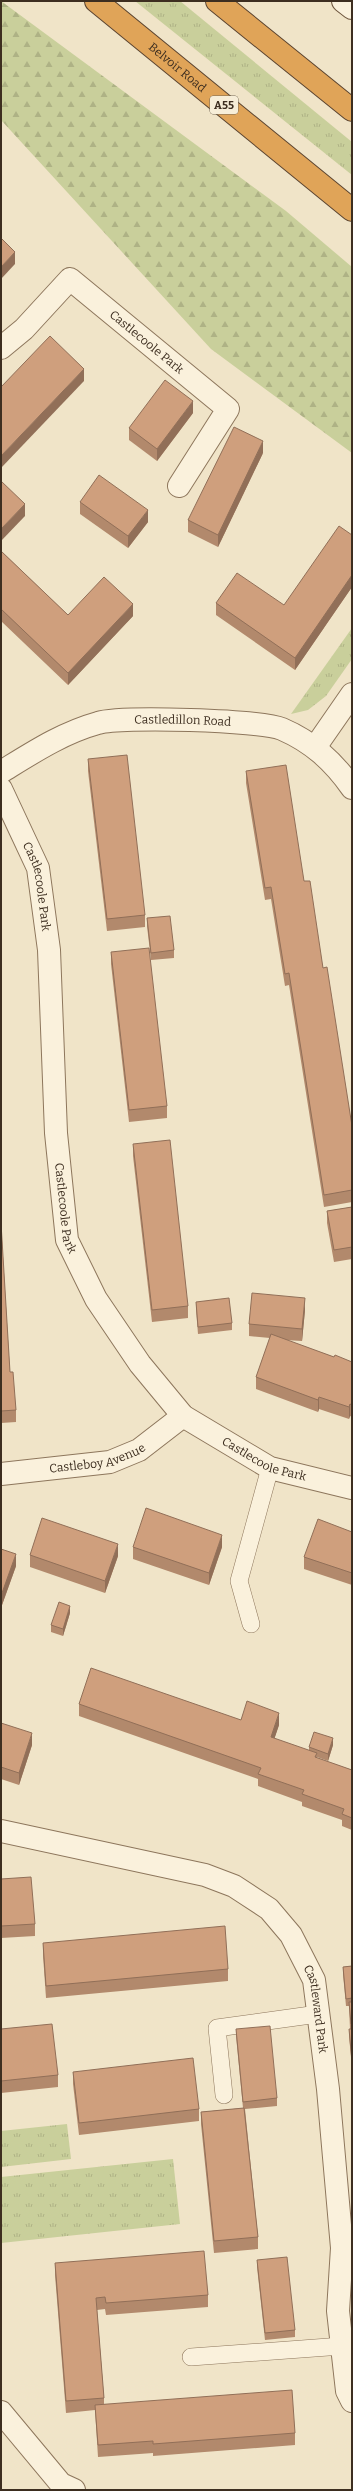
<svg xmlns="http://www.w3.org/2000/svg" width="353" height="2491" font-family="Bitter,serif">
<defs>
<pattern id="grass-tufts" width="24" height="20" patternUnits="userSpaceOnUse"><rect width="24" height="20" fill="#c9cf9b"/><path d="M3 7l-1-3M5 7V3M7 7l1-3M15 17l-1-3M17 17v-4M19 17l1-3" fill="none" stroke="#aeb285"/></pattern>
<pattern id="forest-firs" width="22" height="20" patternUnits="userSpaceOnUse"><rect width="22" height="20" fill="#c9cf9b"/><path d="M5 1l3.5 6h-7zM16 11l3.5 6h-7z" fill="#aeb285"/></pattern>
</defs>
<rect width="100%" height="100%" fill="#f0e4c8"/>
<!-- grass -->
<g fill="url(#grass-tufts)">
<polygon points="135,1 180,1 352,142 352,175"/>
<polygon points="352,628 352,659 326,696 308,710 291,714"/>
<polygon points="67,2124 71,2159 1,2167 1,2131"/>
<polygon points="173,2159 180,2224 1,2243 1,2177"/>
</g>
<!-- forest -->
<polygon fill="url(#forest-firs)" points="1,1 286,211 352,267 352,453 211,349 1,120"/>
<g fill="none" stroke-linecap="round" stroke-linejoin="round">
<defs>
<g id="lane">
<polyline points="251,1624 239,1581 270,1468"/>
<polyline points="224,2095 217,2028 318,2014"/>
<polyline points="191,2357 342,2346"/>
</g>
<g id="street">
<path id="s1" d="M1,348l23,-19 46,-50 158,130 -49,77"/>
<polyline points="316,746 352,694"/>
<path id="s2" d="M1,772c31,-19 61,-39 97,-49 22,-7 162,-3 184,6 30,13 51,32 70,59"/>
<path id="s3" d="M1,789l37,79 11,82 7,183 11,107 29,59 44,65 43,52 87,52 82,20"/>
<path id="s4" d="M1,1474l109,-12 29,-12 44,-34"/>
<path id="s5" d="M1,1831l204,44 29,11 35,23 22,26 23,45 14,109 14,159 -4,63 9,80 5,10"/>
<polyline points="1,2412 61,2484 74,2490"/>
</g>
<polyline id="secondary" points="343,1 352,8"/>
<g id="highway">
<path id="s6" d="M96,1l256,209"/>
<polyline points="217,1 352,110"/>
</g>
</defs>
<!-- lane casing -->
<use href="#lane" stroke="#8d765c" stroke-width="18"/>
<!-- street casing -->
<use href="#street" stroke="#8d765c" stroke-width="24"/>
<!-- secondary casing -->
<use href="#secondary" stroke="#6f573f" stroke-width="24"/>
<!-- highway casing -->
<use href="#highway" stroke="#5b4430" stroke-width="24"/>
<!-- lane -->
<use href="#lane" stroke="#faf1dc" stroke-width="17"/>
<!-- street -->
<use href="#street" stroke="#faf1dc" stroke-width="22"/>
<!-- secondary -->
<use href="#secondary" stroke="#faf1dc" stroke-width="22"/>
<!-- highway -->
<use href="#highway" stroke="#e0a458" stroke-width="22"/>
</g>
<!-- wall -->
<g fill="#b2896c">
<polygon points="193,413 157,461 129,440 129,428"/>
<polygon points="263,453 218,547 188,532 188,520"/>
<polygon points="80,502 148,522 128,548 80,514"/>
<polygon points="352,535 352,587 295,670 216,615 216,603 284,605"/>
<polygon points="1,551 68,615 133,616 68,685 1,621"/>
<polygon points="88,759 145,915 145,927 107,931 88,771"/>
<polygon points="246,771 304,881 323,968 352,1126 352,1202 324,1207 289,985 285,986 271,899 265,900 246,783"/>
<polygon points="147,918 174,950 174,958 151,960 147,926"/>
<polygon points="111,952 167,1106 167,1118 129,1122 111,964"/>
<polygon points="133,1144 188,1306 188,1318 152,1322 133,1156"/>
<polygon points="352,1207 352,1259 334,1262 327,1223 327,1211"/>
<polygon points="1,1223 10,1372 16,1410 16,1422 1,1423"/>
<polygon points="196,1302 232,1323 232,1330 198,1334 196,1309"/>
<polygon points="305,1310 302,1341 285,1340 334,1357 352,1362 352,1417 350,1416 349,1419 319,1409 318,1412 256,1389 256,1377 270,1338 249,1336 249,1324"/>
<polygon points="352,1532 352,1585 304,1569 304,1557"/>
<polygon points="133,1547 222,1547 209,1585 133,1559"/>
<polygon points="1,1549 16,1566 2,1605 1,1605"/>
<polygon points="30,1555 118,1556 105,1593 30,1567"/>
<polygon points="70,1613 63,1636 51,1632 51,1625"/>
<polygon points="79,1704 241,1720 279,1725 274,1739 309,1751 309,1747 333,1745 328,1761 317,1757 317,1758 352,1770 352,1830 342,1826 342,1820 302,1806 302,1802 258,1786 258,1779 79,1716"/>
<polygon points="1,1723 32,1745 19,1785 1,1779"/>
<polygon points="1,1879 35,1924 35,1936 1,1938"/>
<polygon points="43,1943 228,1969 228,1981 46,1998 43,1955"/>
<polygon points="352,1966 352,2068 349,2036 349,2029 350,2029 349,2006 346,2006 343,1974 343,1967"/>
<polygon points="1,2029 58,2075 58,2087 1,2093"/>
<polygon points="236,2029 277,2098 277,2106 245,2109 258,2237 258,2249 214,2253 201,2124 201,2112 243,2108 236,2036"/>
<polygon points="73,2072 199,2109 199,2121 79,2135 73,2084"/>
<polygon points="257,2260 295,2330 295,2337 265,2340 257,2267"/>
<polygon points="55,2263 208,2295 208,2307 106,2315 105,2309 97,2310 104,2398 104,2404 295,2433 295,2445 153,2456 153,2453 98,2457 95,2410 66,2413 55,2275"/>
</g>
<!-- shaded-wall -->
<g fill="#916f58">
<polygon points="15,252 15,264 1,279 1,267"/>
<polygon points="84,369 84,381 1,468 1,456"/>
<polygon points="193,401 193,413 157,461 157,449"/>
<polygon points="263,441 263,453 218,547 218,535"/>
<polygon points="25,504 25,516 1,541 1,529"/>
<polygon points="148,510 148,522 128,548 128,536"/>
<polygon points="352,575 352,587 295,670 295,658"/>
<polygon points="133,604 133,616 68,685 68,673"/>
<polygon points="305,1298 305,1310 302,1341 302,1329"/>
<polygon points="319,1397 319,1409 318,1412 318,1400"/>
<polygon points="350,1404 350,1416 349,1419 349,1407"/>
<polygon points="222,1535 222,1547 209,1585 209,1573"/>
<polygon points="118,1544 118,1556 105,1593 105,1581"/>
<polygon points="16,1554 16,1566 2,1605 2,1593"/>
<polygon points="70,1606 70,1613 63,1636 63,1629"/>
<polygon points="279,1713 279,1725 271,1749 271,1737"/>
<polygon points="32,1733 32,1745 19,1785 19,1773"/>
<polygon points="333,1738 333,1745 328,1761 328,1754"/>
</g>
<!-- building -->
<g fill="#cf9f7d" stroke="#916f58">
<polygon points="1,238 15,252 1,267"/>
<polygon points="50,336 84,369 1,456 1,387"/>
<polygon points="165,380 193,401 157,449 129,428"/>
<polygon points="234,427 263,441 218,535 188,520"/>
<polygon points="99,475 148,510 128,536 80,502"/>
<polygon points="1,481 25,504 1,529"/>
<polygon points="339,526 352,535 352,575 295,658 216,603 237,573 284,605"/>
<polygon points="1,551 68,615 104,577 133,604 68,673 1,609"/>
<polygon points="127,755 145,915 107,919 88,759"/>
<polygon points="286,765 304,881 310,881 323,968 327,967 352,1126 352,1190 324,1195 289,973 285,974 271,887 265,888 246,771"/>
<polygon points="170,916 174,950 151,953 147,918"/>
<polygon points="149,948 167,1106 129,1110 111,952"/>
<polygon points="170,1140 188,1306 152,1310 133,1144"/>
<polygon points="352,1207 352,1247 334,1250 327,1211"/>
<polygon points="1,1223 10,1372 13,1372 16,1410 1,1411"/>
<polygon points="252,1293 305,1298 302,1329 249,1324"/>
<polygon points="229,1298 232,1323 198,1327 196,1302"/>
<polygon points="271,1334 334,1357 335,1355 352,1362 352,1405 350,1404 349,1407 319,1397 318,1400 256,1377"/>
<polygon points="146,1508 222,1535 209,1573 133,1547"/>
<polygon points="42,1518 118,1544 105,1581 30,1555"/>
<polygon points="318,1519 352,1532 352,1573 304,1557"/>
<polygon points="1,1549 16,1554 2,1593 1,1593"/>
<polygon points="59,1602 70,1606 63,1629 51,1625"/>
<polygon points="91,1668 241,1720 247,1701 279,1713 271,1737 317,1753 315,1757 352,1770 352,1818 342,1814 344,1809 302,1794 304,1790 258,1774 261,1768 79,1704"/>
<polygon points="1,1723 32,1733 19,1773 1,1767"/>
<polygon points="314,1732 333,1738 328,1754 309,1747"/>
<polygon points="31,1877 35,1924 1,1926 1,1879"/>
<polygon points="225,1926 228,1969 46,1986 43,1943"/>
<polygon points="352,1966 352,1998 346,1999 343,1967"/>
<polygon points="349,2002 352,2002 352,2024 351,2024"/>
<polygon points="52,2024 58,2075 1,2081 1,2029"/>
<polygon points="270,2026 277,2098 243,2102 236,2029"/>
<polygon points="349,2029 352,2029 352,2061"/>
<polygon points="193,2058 199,2109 79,2123 73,2072"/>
<polygon points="244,2108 258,2237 214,2241 201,2112"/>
<polygon points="204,2251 208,2295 106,2303 105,2297 96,2298 104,2398 66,2401 55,2263"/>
<polygon points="287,2257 295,2330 265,2333 257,2260"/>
<polygon points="292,2390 295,2433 153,2444 153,2441 98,2445 95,2405"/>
</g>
<g text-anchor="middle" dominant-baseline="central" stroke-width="3.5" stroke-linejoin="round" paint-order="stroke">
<!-- shield labels -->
<rect fill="#f7eed8" stroke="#756857" stroke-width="1" x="210" y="96" width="28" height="18" rx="3"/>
<g font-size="11" font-weight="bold" fill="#3d2e20">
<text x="224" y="105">A55</text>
</g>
<!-- street labels -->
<g font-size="12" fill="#3d2e20" stroke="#f7eed8">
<text stroke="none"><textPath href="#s6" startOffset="105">Belvoir Road</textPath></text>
<text stroke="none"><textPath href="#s1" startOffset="197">Castlecoole Park</textPath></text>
<text stroke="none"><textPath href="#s2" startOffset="194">Castledillon Road</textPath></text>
<text stroke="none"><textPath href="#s3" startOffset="105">Castlecoole Park</textPath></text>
<text stroke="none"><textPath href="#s3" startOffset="429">Castlecoole Park</textPath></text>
<text stroke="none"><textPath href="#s4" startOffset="98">Castleboy Avenue</textPath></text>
<text stroke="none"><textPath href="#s3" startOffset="765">Castlecoole Park</textPath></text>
<text stroke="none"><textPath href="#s5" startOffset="395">Castleward Park</textPath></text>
</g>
</g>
<!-- border -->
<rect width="353" height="2491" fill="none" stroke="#3d2e20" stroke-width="4"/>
</svg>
